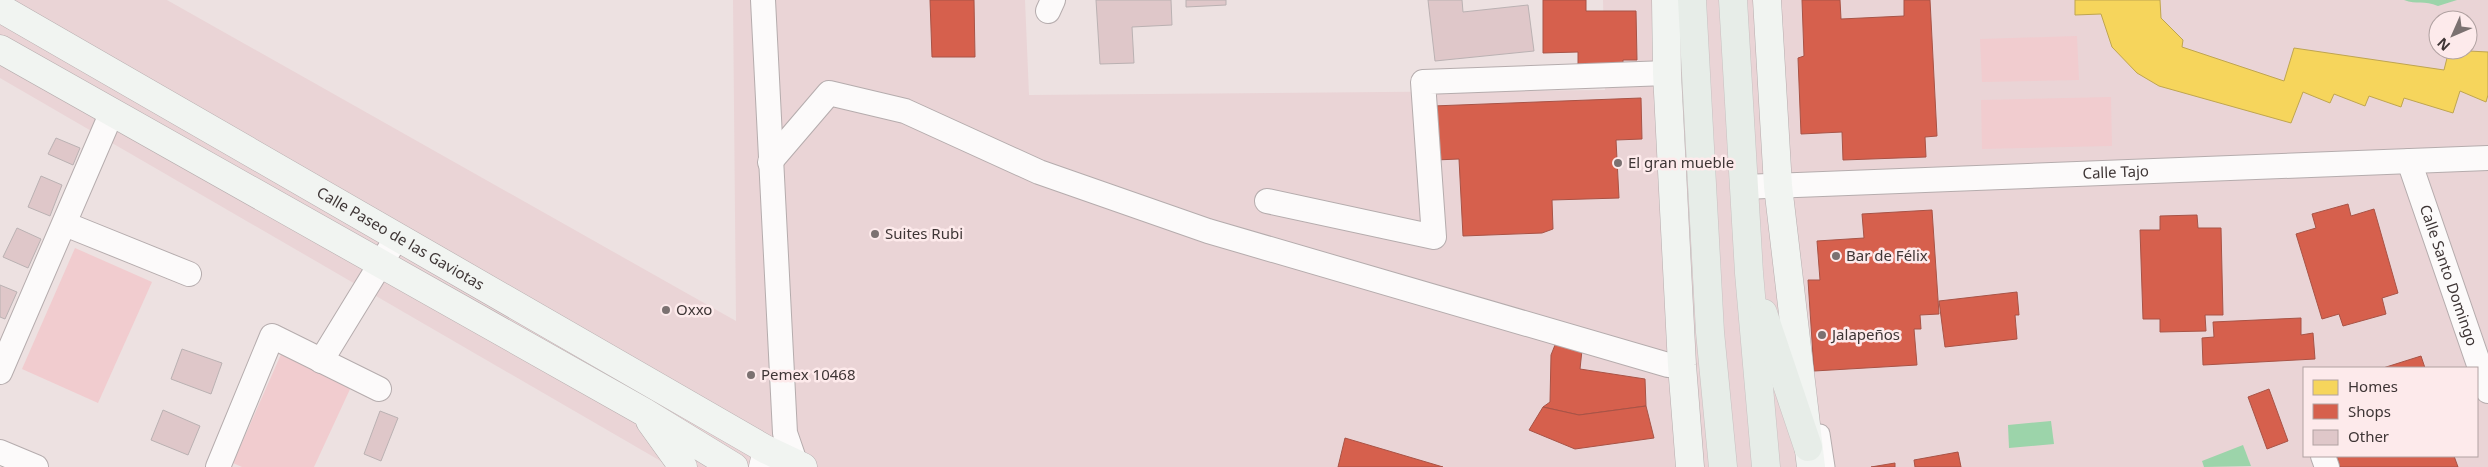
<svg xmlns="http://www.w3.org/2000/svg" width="2488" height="467" font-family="'Noto Sans',sans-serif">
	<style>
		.built { fill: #ead4d6; fill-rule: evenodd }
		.green { fill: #f1cccf }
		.water { fill: #9cd4aa }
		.homes { fill: #f6d55c; stroke: #bfa550 }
		.shops { fill: #d6604d; stroke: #a85346 }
		.building { fill: #dfc7c9; stroke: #bab1b2 }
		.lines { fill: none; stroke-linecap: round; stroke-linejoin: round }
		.pedestrian-casing { stroke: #b5acad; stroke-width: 21 }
		.minor-casing { stroke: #b5acad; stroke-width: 26 }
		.tertiary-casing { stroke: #b5acad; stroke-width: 29 }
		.secondary-casing { stroke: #b5acad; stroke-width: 29 }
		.primary-casing { stroke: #c7c1c1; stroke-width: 29 }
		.pedestrian { stroke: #fcfafa; stroke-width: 19 }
		.minor { stroke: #fcfafa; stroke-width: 24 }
		.tertiary { stroke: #fcfafa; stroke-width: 28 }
		.secondary { stroke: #f1f4f1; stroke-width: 28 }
		.primary { stroke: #e7ede8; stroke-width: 28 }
		.poi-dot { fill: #7b7171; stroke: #fdeaeb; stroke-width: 2 }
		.labels { text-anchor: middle; stroke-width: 5; stroke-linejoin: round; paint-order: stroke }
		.poi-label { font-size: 15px; fill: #3e3535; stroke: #fdeaeb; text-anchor: start }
		.street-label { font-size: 15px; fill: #3e3535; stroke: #fdeaeb }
	</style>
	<rect width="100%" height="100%" fill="#ede1e1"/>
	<!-- built -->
	<path class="built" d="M0,0H167L736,321L733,0H1025L1029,95L1605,90L1603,0H2488V467H671L0,78ZM2438,20H2468V50H2438ZM2304,368H2477V456H2304Z"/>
	<!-- green -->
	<g class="green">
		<polygon points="2077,36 2079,80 1982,82 1980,39"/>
		<polygon points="2111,97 2112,146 1982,149 1981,100"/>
		<polygon points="75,248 152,282 98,403 22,369"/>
		<polygon points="282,352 351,387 314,467 242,467 233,463"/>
	</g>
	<!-- water -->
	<g class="water">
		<path d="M2404,0H2457L2438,6C2424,0 2417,5 2404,0Z"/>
		<polygon points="2051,421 2054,444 2009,448 2008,425"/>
		<polygon points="2243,445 2251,466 2204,467 2202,461"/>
	</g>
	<!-- homes -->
	<polygon class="homes" points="2075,0 2160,0 2161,18 2183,40 2182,47 2284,81 2294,48 2444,70 2449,50 2488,52 2488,95 2486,102 2460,91 2453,113 2404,98 2401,107 2369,96 2365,106 2334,94 2330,103 2303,92 2291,123 2159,86 2137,73 2112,47 2101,14 2075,15"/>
	<!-- shops -->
	<g class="shops">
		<polygon points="930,0 974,0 975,57 932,57"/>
		<polygon points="1543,0 1586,0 1586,11 1636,11 1637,60 1623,60 1623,71 1578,72 1578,52 1543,53"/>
		<polygon points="1802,0 1840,0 1841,19 1904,16 1904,0 1930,0 1937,136 1925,137 1926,157 1843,160 1842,132 1801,134 1798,58 1804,56"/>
		<polygon points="1641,98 1642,139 1616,140 1619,198 1552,200 1553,229 1542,233 1463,236 1459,159 1435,160 1433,106"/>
		<polygon points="2348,204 2351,216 2374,209 2398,293 2382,298 2386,314 2343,326 2339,314 2322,319 2296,234 2316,228 2312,214"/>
		<polygon points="1932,210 1939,314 1920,315 1921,329 1914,329 1917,365 1814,371 1808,280 1820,280 1817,241 1864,238 1862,214"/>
		<polygon points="2197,215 2198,228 2221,228 2223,315 2205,315 2206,331 2160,332 2160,319 2143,319 2140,230 2160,230 2160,216"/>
		<polygon points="2017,292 2019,315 2015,315 2017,339 1945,347 1939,301"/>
		<polygon points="2301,318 2301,335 2313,333 2315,359 2203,365 2202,338 2214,337 2213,322"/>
		<polygon points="1557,340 1582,350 1580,369 1645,379 1646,406 1579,415 1543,407 1550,402 1551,355"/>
		<polygon points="2421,356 2425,368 2383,368"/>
		<polygon points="2269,389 2288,441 2267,449 2248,397"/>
		<polygon points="1646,406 1654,438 1575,449 1529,430 1543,407 1579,415"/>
		<polygon points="1345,438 1443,467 1338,467"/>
		<polygon points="1958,452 1961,467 1915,467 1914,460"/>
		<polygon points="2337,456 2454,456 2458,467 2340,467"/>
		<polygon points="1895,463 1895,467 1871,467"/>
	</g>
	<!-- building -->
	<g class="building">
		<polygon points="1096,0 1171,0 1172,25 1132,27 1134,63 1100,64"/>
		<polygon points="1186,0 1226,0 1226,5 1186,7"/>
		<polygon points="1428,0 1462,0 1463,12 1528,5 1534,51 1435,61"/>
		<polygon points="56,138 80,148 73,165 48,154"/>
		<polygon points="41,176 62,185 50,216 28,207"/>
		<polygon points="17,228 41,239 28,268 3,257"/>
		<polygon points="0,285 17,292 5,319 0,317"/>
		<polygon points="182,349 222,363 211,394 171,379"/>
		<polygon points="163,410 200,426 188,455 151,440"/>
		<polygon points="380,411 398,418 381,461 364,454"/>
	</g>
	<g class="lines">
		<defs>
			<polyline id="pedestrian" points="1820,434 1825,467"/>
			<g id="minor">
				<polyline points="763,0 785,433 795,462"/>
				<polyline points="1048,11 1053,0"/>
				<path id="s1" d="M2409,161L2488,391"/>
				<polyline points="770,162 829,93 905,111 1039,172 1208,231 1668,365 1682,365"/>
				<path id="s2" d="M1744,187L2488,158"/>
				<polyline points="1267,201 1434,237 1423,82 1667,73"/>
				<polyline points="65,224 189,274"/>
				<polyline points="321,361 397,237"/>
				<polyline points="0,372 112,112"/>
				<polyline points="0,452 36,467"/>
				<polyline points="2323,456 2327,467"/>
				<polyline points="218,467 272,336 379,389"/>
			</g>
			<polyline id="tertiary" points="763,467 767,450"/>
			<g id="secondary">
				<polyline points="1666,0 1667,73 1682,365 1690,467"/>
				<polyline points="1767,0 1778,186 1811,467"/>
				<path id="s3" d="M0,8L767,450L803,467"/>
				<polyline points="0,49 644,412 734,467"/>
				<polyline points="650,421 683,467"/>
			</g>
			<g id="primary">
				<polyline points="1692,0 1710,332 1723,467"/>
				<polyline points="1733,0 1749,273 1766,467"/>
				<polyline points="1763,313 1808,447"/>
			</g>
		</defs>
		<!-- pedestrian casing -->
		<use href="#pedestrian" class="pedestrian-casing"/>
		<!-- minor casing -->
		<use href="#minor" class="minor-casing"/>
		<!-- tertiary casing -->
		<use href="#tertiary" class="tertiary-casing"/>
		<!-- secondary casing -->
		<use href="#secondary" class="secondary-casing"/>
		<!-- primary casing -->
		<use href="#primary" class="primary-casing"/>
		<!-- pedestrian -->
		<use href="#pedestrian" class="pedestrian"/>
		<!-- minor -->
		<use href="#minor" class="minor"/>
		<!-- tertiary -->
		<use href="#tertiary" class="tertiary"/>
		<!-- secondary -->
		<use href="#secondary" class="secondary"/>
		<!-- primary -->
		<use href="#primary" class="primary"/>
	</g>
	<!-- markers -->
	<g class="poi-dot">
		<circle cx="1618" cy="163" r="5"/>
		<circle cx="875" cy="234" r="5"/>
		<circle cx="1836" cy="256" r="5"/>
		<circle cx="666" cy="310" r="5"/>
		<circle cx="1822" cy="335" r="5"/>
		<circle cx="751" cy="375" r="5"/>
	</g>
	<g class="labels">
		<!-- poi labels -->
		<g class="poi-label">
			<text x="1628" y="168">El gran mueble</text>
			<text x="885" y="239">Suites Rubi</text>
			<text x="1846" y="261">Bar de Félix</text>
			<text x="676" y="315">Oxxo</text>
			<text x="1832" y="340">Jalapeños</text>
			<text x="761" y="380">Pemex 10468</text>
		</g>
		<!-- street labels -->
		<g class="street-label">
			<text dy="5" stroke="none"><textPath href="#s2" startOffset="372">Calle Tajo</textPath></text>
			<text dy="5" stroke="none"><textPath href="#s3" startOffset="462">Calle Paseo de las Gaviotas</textPath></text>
			<text dy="5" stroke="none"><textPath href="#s1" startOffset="121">Calle Santo Domingo</textPath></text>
		</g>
	</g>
	<!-- legend -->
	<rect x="2303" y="367" width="175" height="90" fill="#fdeaeb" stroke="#b1a2a2"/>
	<rect x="2313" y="380" width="25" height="15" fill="#f6d55c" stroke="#b1a2a2"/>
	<text x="2348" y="392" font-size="15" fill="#3e3535">Homes</text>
	<rect x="2313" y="404" width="25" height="15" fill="#d6604d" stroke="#b1a2a2"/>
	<text x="2348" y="417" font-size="15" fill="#3e3535">Shops</text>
	<rect x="2313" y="430" width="25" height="15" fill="#dfc7c9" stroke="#b1a2a2"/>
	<text x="2348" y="442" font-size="15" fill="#3e3535">Other</text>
	<!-- north arrow -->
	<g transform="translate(2453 35) rotate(225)"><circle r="24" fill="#fdeaeb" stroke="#b1a2a2"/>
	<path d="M0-4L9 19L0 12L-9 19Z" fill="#7b7171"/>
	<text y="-8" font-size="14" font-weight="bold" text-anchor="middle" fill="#3e3535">N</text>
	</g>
</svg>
